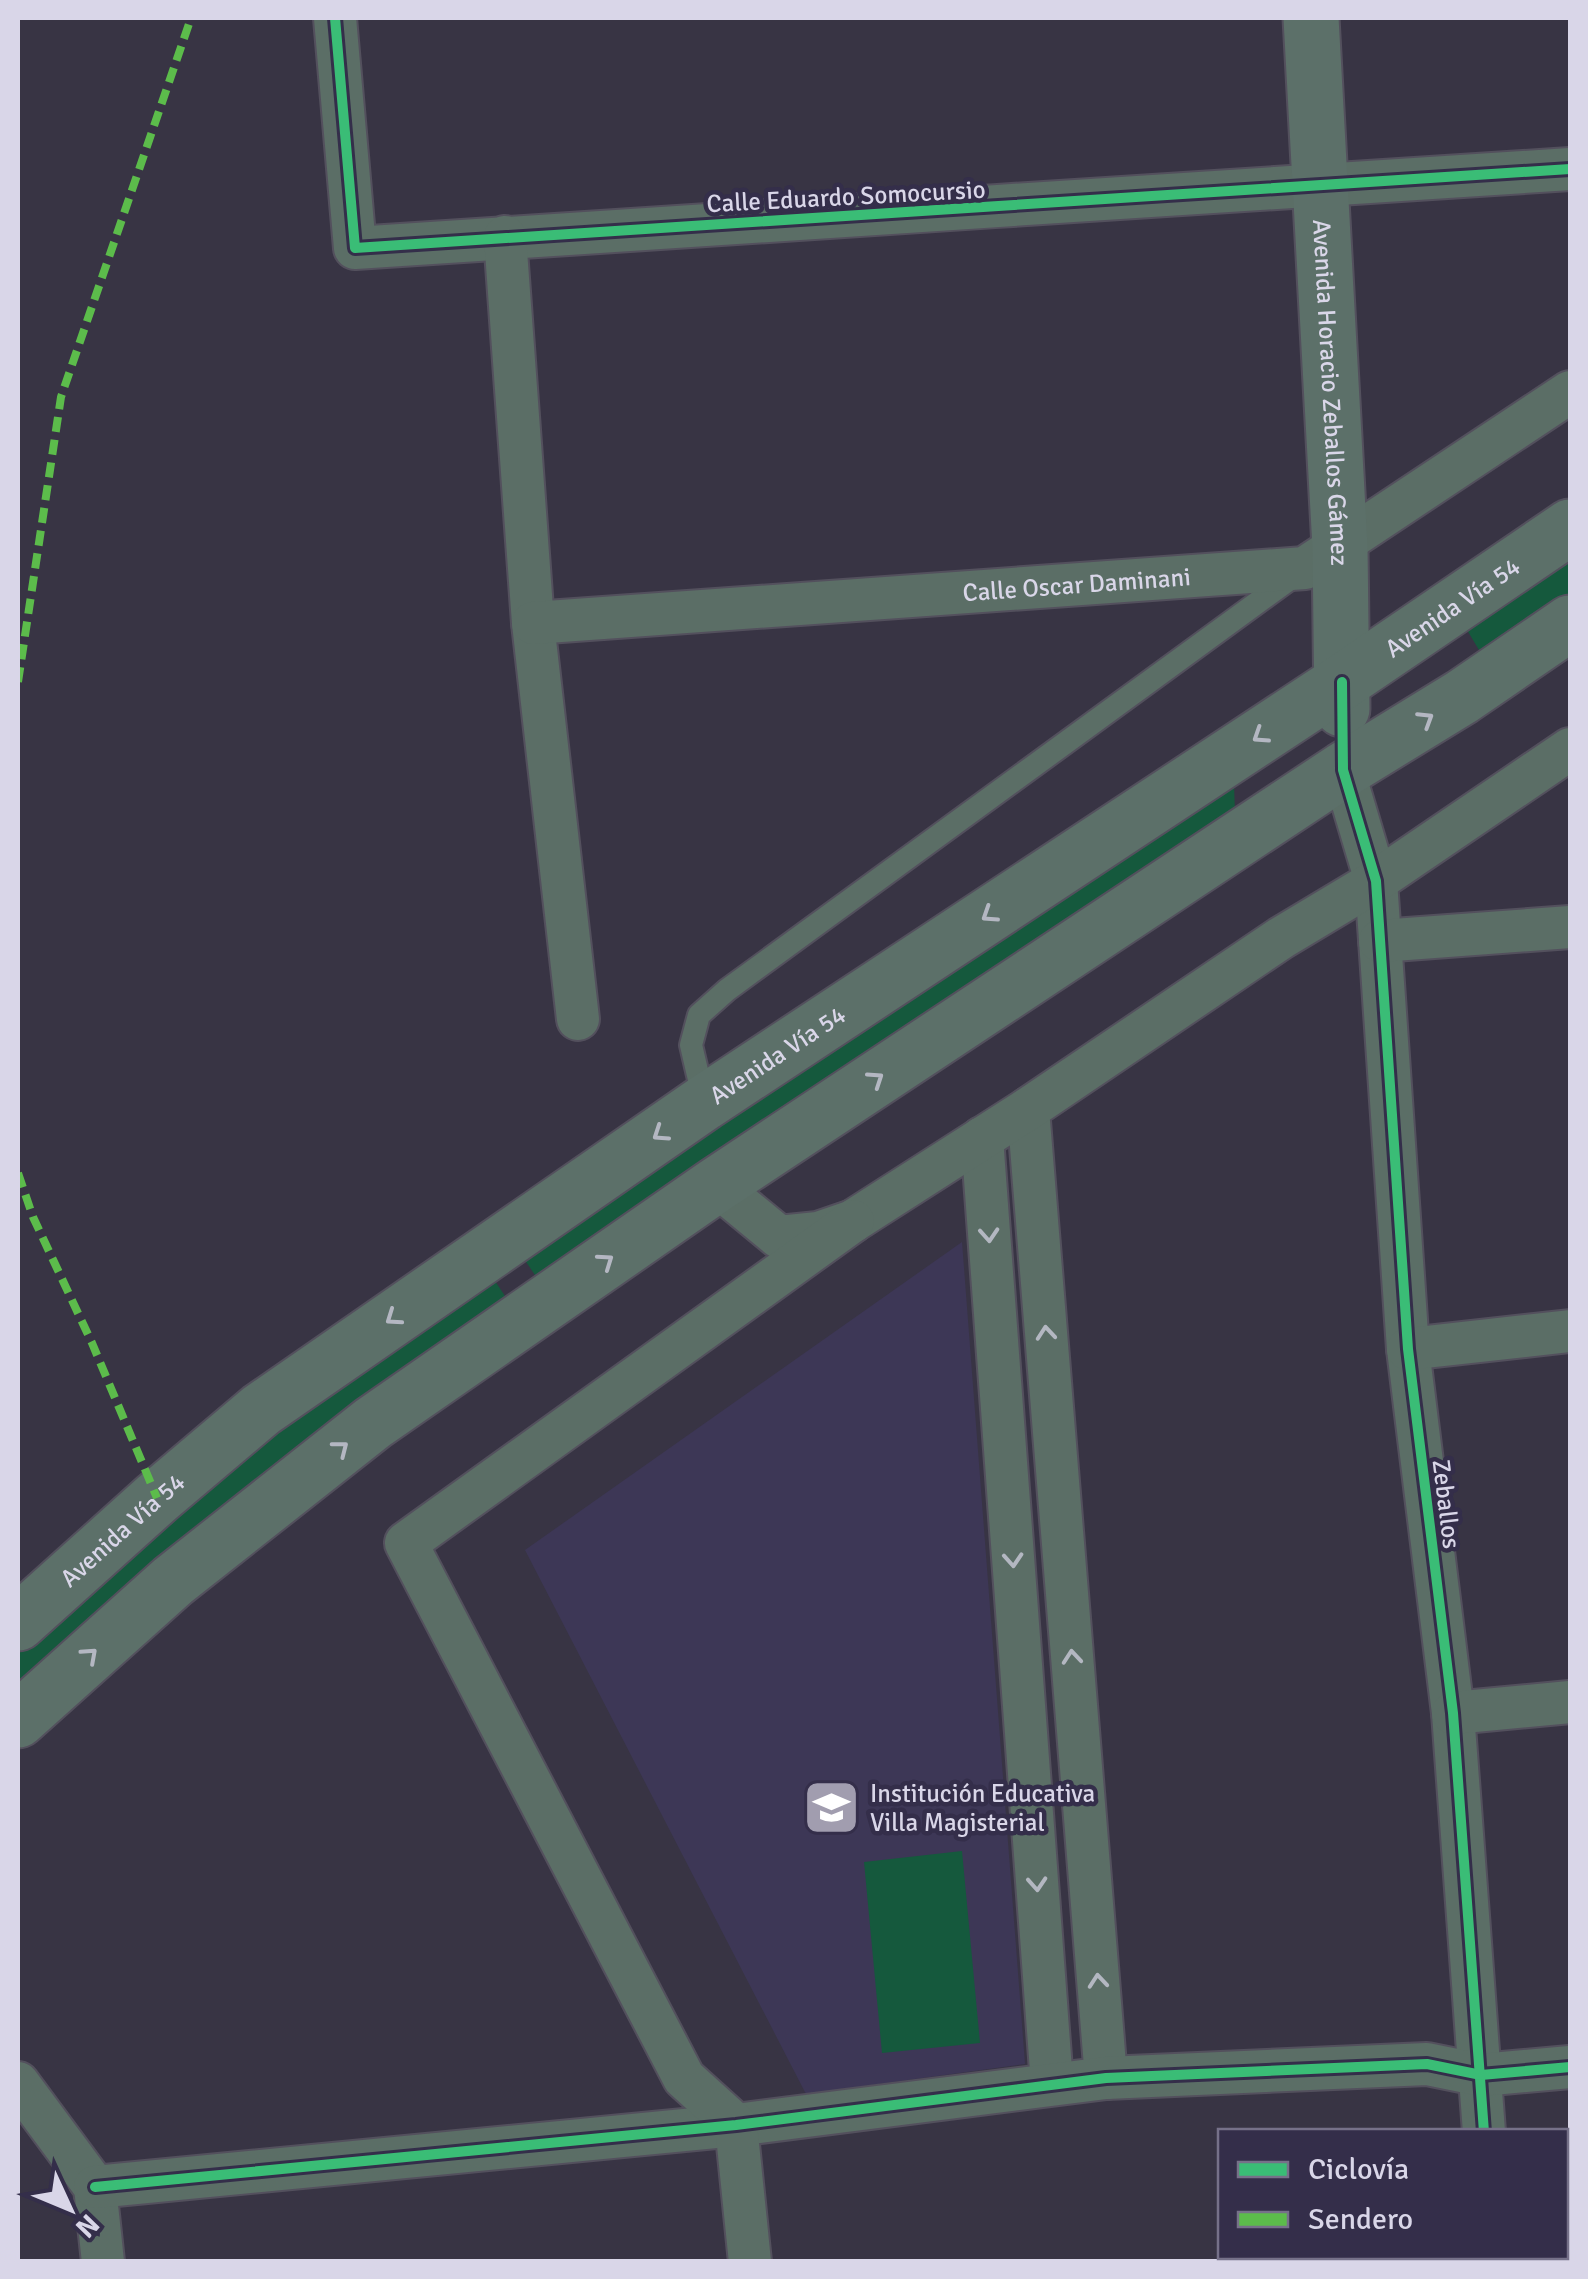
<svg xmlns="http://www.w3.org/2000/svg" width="1588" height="2279" font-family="Signika,sans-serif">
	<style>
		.built { fill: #3d3756 }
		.green { fill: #15593d }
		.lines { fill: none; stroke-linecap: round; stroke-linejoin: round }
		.lane-casing { stroke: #53505d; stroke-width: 26 }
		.street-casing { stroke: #53505d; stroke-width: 46 }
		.secondary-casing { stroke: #53505d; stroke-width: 59 }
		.lane { stroke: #5b6e66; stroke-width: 22 }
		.street { stroke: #5b6e66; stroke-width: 42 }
		.secondary { stroke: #5c7069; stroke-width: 55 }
		.quiet { stroke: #5cbc4b; stroke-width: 8; stroke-dasharray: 15 8; stroke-linecap: butt }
		.cycleway-casing { stroke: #342e4a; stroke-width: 16 }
		.cycleway { stroke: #3abd76; stroke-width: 10 }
		.oneway { stroke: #b4b7c2 }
		.oneway2 { stroke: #b3b7c1 }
		.labels { text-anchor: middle; stroke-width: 9; stroke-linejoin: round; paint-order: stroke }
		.street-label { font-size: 25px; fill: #d9d6e8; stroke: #342e4a }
		.poi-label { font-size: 25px; fill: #d9d6e8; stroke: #342e4a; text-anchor: start }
	</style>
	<rect width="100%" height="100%" fill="#383444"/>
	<!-- built -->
	<polygon class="built" points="962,1242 1025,2064 806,2094 525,1550"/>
	<!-- green -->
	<g class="green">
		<polygon points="1570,558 1570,594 1482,655 1467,630"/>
		<polygon points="1234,784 1235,813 539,1281 522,1256"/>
		<polygon points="493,1278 509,1302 18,1695 18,1654 146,1537 289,1418"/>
		<polygon points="962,1851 980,2043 882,2053 864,1862"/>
	</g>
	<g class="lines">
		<defs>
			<polyline id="lane" points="704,1101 691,1045 699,1015 727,990 1298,573"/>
			<g id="street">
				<path d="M335,18L355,248C760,218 1165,198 1570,169"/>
				<polyline points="505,237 533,623 578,1019"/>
				<path id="s1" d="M533,623L1305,568L1570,392"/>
				<polyline points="1343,770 1376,881 1408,1349 1453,1713 1484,2132"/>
				<polyline points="1380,941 1570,927"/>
				<polyline points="1028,1109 1106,2078"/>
				<polyline points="982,1138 1052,2084"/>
				<polyline points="716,1185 779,1237 818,1233 853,1221 1028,1109 1281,938 1376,881 1570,749"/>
				<polyline points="1408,1349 1570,1331"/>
				<polyline points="1453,1713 1570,1702"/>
				<polyline points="18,2083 95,2187 103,2262"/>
				<polyline points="95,2187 736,2125 1106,2078 1427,2064 1481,2075 1570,2067"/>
				<polyline points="1491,2256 1491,2262"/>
				<polyline points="750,2262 736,2125 684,2078 406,1543 853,1221"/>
			</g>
			<g id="secondary">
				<path id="s2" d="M1311,18L1340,547L1342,709"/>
				<path id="s3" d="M18,1623L157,1498L261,1410L704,1103L1342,682L1570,527"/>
				<polyline points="18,1720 173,1581 373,1423 716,1185 1343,770 1462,697 1570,623"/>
			</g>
		</defs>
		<!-- lane casing -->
		<use href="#lane" class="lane-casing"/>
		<!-- street casing -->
		<use href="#street" class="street-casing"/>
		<!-- secondary casing -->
		<use href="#secondary" class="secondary-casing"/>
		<!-- lane -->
		<use href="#lane" class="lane"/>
		<!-- street -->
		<use href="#street" class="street"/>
		<!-- secondary -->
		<use href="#secondary" class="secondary"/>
		<!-- quiet -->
		<g class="quiet">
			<polyline points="18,682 61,397 191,18"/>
			<polyline points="18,1173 33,1217 92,1343 157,1498"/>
		</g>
		<defs>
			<g id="cycleway">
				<path d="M335,18L355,248C760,218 1165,198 1570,169"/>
				<polyline points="1342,682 1343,770 1376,881 1408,1349 1453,1713 1484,2132"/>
				<polyline points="95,2187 736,2125 1106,2078 1427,2064 1481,2075 1570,2067"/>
			</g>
		</defs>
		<!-- cycleway casing -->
		<use href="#cycleway" class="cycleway-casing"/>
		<!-- cycleway -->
		<use href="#cycleway" class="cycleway"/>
	</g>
	<!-- one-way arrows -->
	<defs><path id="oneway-chevron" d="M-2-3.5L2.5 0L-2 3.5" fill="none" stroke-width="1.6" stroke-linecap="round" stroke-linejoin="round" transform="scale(2.5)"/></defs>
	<g class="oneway">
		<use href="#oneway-chevron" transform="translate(1426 719) rotate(-32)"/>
		<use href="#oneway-chevron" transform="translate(1260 736) rotate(147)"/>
		<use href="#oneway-chevron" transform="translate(989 915) rotate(147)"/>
		<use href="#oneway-chevron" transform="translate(876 1079) rotate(-34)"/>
		<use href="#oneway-chevron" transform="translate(660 1134) rotate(146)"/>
		<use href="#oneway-chevron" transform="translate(606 1261) rotate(-35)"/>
		<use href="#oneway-chevron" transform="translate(393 1318) rotate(145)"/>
		<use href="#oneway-chevron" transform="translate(341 1448) rotate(-38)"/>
		<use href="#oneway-chevron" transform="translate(90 1655) rotate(-42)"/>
	</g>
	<g class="oneway2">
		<use href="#oneway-chevron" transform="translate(989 1235) rotate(86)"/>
		<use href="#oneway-chevron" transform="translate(1046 1333) rotate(-95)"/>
		<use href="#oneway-chevron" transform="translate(1013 1560) rotate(86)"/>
		<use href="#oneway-chevron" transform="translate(1072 1657) rotate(-95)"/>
		<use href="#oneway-chevron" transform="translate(1037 1884) rotate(86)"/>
		<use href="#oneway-chevron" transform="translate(1098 1981) rotate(-95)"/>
	</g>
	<!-- icons -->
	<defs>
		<symbol id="school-square" viewBox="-11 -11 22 22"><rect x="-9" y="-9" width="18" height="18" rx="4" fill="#a19daf" stroke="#342e4a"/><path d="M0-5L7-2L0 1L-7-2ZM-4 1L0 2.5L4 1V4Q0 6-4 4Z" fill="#fff"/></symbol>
	</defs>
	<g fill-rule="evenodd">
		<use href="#school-square" x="800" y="1776" width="63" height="63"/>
	</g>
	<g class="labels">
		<!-- street labels -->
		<g class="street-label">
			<text transform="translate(846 196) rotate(-3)" y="9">Calle Eduardo Somocursio</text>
			<text dy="9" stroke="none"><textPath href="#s2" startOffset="375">Avenida Horacio Zeballos Gámez</textPath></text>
			<text dy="9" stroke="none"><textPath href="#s1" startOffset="545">Calle Oscar Daminani</textPath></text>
			<text dy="9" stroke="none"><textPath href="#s3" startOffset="1760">Avenida Vía 54</textPath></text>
			<text dy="9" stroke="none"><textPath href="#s3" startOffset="950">Avenida Vía 54</textPath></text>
			<text transform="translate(1447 1504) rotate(83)" y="9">Zeballos</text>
			<text dy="9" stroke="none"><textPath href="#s3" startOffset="140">Avenida Vía 54</textPath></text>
		</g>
		<!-- poi labels -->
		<g class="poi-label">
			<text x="870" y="1802">Institución Educativa<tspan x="870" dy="29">Villa Magisterial</tspan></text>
		</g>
	</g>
	<!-- border -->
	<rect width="1588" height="2279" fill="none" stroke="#d9d6e8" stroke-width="40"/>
	<!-- legend -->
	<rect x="1218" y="2129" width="350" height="130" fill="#342e4a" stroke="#767189" stroke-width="2.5"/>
	<rect x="1238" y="2162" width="50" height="15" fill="#3abd76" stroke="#767189" stroke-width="2.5"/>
	<text x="1308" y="2179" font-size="30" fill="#d9d6e8">Ciclovía</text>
	<rect x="1238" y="2212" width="50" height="15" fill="#5cbc4b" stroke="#767189" stroke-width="2.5"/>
	<text x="1308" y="2229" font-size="30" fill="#d9d6e8">Sendero</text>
	<!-- north arrow -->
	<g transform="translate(70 2209) rotate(134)" stroke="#342e4a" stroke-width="8" paint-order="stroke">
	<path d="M0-8L18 38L0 25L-18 38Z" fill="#d9d6e8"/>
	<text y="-15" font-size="28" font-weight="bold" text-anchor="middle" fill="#d9d6e8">N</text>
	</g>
</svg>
